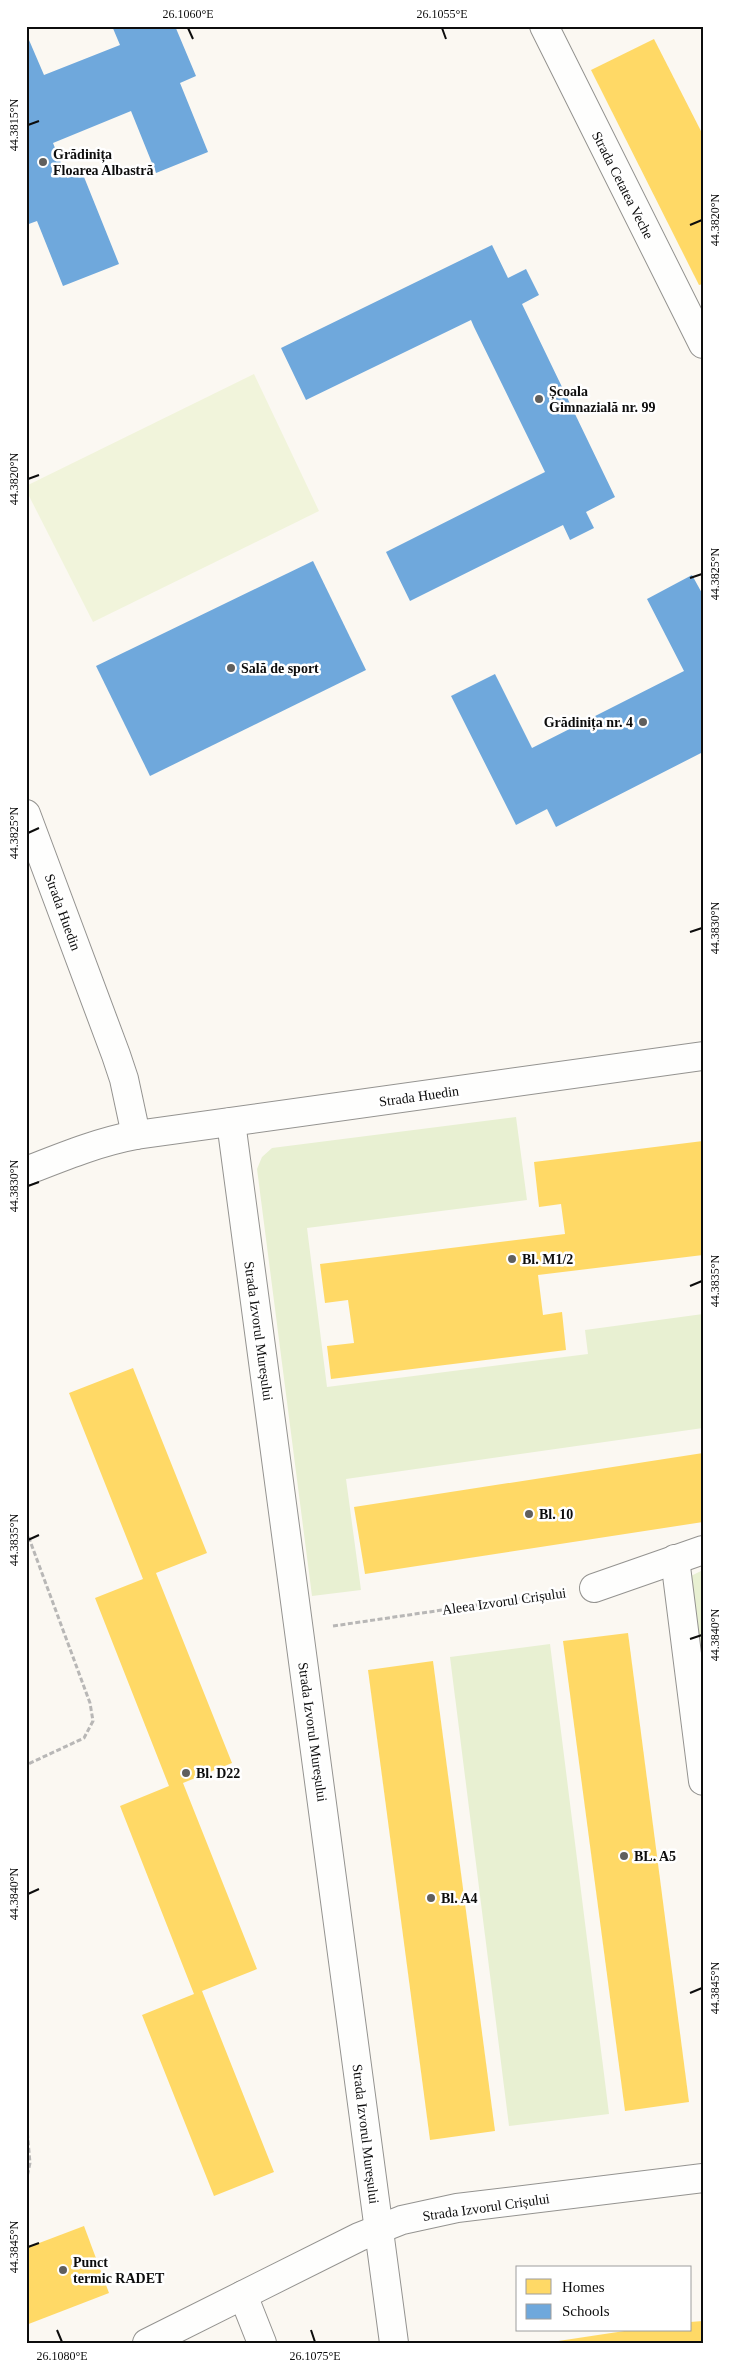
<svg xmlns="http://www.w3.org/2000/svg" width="729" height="2369" font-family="Georgia,serif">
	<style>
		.green { fill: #e8f0d2 }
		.pitch { fill: #f1f4db }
		.homes { fill: #ffd966 }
		.schools { fill: #6fa8dc }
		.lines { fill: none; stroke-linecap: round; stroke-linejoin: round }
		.minor-casing { stroke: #949390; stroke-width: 30 }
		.path { stroke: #b8b7b6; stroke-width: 3; stroke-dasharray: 5 2.5; stroke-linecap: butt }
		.minor { stroke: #fefefd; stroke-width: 28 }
		.ticks { fill: none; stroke: #0d0d0d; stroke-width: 2 }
		.poi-dot { fill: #605f5d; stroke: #fff; stroke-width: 2 }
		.labels { text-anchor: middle; stroke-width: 5; stroke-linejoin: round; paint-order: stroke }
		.poi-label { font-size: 14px; font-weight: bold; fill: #0d0d0d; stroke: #fff; text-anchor: start }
		.street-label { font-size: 14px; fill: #0d0d0d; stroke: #fff }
		.neatline { fill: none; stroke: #0d0d0d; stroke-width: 2 }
		.ticks-label { font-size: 12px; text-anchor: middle; fill: #0d0d0d }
	</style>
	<rect width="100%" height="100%" fill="#fbf8f2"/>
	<!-- green -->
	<g class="green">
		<polygon points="516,1117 527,1200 307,1228 327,1387 588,1354 585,1330 703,1314 703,1428 346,1479 361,1590 312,1596 257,1169 262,1157 272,1148"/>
		<polygon points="703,1570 703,1665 697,1666 688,1584 691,1576"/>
		<polygon points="550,1644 609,2114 509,2126 450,1657"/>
	</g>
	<!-- pitch -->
	<polygon class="pitch" points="254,374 319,511 93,622 26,490 26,486"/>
	<!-- homes -->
	<g class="homes">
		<polygon points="654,39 703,135 703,284 699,285 591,70"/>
		<polygon points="642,709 661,747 644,755 626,717"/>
		<polygon points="615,748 626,770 602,782 591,760"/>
		<polygon points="703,1141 703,1255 538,1275 543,1315 562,1312 566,1350 331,1379 327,1346 354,1343 348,1300 325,1303 320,1264 565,1234 561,1204 539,1207 534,1162"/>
		<polygon points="133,1368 207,1553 156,1573 232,1763 183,1783 257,1969 202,1991 274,2172 214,2196 142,2015 194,1994 120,1806 169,1786 95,1598 143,1579 69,1393"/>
		<polygon points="703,1453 703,1522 365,1574 354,1507"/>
		<polygon points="628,1633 689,2102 625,2111 563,1641"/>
		<polygon points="433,1661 495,2131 430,2140 368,1670"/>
		<polygon points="84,2226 109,2293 26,2325 26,2248"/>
		<polygon points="703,2321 703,2343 545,2343 631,2330 690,2330 690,2322"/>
	</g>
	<!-- schools -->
	<g class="schools">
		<polygon points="112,26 175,26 196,76 180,83 208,152 156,173 131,111 53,143 67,178 82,172 119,264 63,286 37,221 26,225 26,33 44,75 120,45"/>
		<polygon points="492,245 508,278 526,269 539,295 522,304 615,497 586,512 594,528 570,540 563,525 410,601 386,552 545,472 474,327 471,320 306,400 281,348"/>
		<polygon points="313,561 366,670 150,776 96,666"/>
		<polygon points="692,575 703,595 703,752 556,827 547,809 516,825 451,696 495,674 532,748 684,671 647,599"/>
	</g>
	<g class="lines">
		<defs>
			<g id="minor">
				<polyline points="544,26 703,344"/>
				<polyline points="26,814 116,1055 124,1079 136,1135"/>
				<polyline points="231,1122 394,2343"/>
				<path d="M26,1171C62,1157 98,1142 136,1135L703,1056"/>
				<polyline points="675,1559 703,1781"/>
				<polyline points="594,1588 703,1550"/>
				<polyline points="243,2295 262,2343"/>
				<polyline points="147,2343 359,2237 402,2220 457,2208 703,2178"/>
			</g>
		</defs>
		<!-- minor casing -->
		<use href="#minor" class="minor-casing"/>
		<!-- path -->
		<g class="path">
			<polyline points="26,1530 90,1703 93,1721 84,1738 26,1765"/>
			<polyline points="333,1626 559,1593"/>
			<polyline points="26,2118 30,2163 26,2182"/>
		</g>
		<!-- minor -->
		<use href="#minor" class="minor"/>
	</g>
	<!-- ticks -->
	<path class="ticks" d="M188,28L193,39M442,28L446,39M28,125L39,121M690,225L702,220M28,479L39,475M690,578L702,574M28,833L39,828M690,932L702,928M28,1186L39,1182M690,1286L702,1281M28,1540L39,1535M690,1639L702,1635M28,1894L39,1889M690,1993L702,1988M28,2247L39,2243M57,2330L62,2342M311,2330L315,2342"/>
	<!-- markers -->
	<g class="poi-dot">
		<circle cx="43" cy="162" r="5"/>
		<circle cx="539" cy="399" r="5"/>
		<circle cx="231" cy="668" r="5"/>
		<circle cx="643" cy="722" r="5"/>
		<circle cx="512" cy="1259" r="5"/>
		<circle cx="529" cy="1514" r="5"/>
		<circle cx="186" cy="1773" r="5"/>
		<circle cx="624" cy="1856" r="5"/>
		<circle cx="431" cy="1898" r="5"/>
		<circle cx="63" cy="2270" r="5"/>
	</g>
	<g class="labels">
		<!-- poi labels -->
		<g class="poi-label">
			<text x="53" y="159">Grădinița<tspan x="53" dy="16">Floarea Albastră</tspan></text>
			<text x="549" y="396">Școala<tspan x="549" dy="16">Gimnazială nr. 99</tspan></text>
			<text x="241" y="673">Sală de sport</text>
			<text x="633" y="727" text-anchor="end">Grădinița nr. 4</text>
			<text x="522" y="1264">Bl. M1/2</text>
			<text x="539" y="1519">Bl. 10</text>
			<text x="196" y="1778">Bl. D22</text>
			<text x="634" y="1861">BL. A5</text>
			<text x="441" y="1903">Bl. A4</text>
			<text x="73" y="2267">Punct<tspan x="73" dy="16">termic RADET</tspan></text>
		</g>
		<!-- street labels -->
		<g class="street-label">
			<text transform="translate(623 185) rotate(63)" y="5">Strada Cetatea Veche</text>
			<text transform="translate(63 912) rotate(70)" y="5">Strada Huedin</text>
			<text transform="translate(419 1096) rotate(-8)" y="5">Strada Huedin</text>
			<text transform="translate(259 1331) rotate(82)" y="5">Strada Izvorul Mureșului</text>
			<text transform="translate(504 1601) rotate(-8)" y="5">Aleea Izvorul Crișului</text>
			<text transform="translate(313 1732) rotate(82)" y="5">Strada Izvorul Mureșului</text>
			<text transform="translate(366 2134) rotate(83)" y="5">Strada Izvorul Mureșului</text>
			<text transform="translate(486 2207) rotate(-8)" y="5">Strada Izvorul Crișului</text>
		</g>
	</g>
	<!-- border -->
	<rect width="729" height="2369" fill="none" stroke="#ffffff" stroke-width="55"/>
	<!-- legend -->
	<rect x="516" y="2266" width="175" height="65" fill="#ffffff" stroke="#9e9e9e"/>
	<rect x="526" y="2279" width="25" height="15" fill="#ffd966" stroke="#9e9e9e"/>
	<text x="562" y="2292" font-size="15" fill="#0d0d0d">Homes</text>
	<rect x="526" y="2304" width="25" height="15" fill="#6fa8dc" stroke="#9e9e9e"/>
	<text x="562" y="2316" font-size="15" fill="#0d0d0d">Schools</text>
	<rect x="28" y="28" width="674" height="2314" class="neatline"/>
	<g class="ticks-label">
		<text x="188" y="18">26.1060°E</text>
		<text x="442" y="18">26.1055°E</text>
		<text transform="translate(14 125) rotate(-90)" y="4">44.3815°N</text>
		<text transform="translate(715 220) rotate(-90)" y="4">44.3820°N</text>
		<text transform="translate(14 479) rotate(-90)" y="4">44.3820°N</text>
		<text transform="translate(715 574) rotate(-90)" y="4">44.3825°N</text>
		<text transform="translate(14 833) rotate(-90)" y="4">44.3825°N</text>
		<text transform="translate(715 928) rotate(-90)" y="4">44.3830°N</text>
		<text transform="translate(14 1186) rotate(-90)" y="4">44.3830°N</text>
		<text transform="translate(715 1281) rotate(-90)" y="4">44.3835°N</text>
		<text transform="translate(14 1540) rotate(-90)" y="4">44.3835°N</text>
		<text transform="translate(715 1635) rotate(-90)" y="4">44.3840°N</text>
		<text transform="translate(14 1894) rotate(-90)" y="4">44.3840°N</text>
		<text transform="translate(715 1988) rotate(-90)" y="4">44.3845°N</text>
		<text transform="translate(14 2247) rotate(-90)" y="4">44.3845°N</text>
		<text x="62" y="2360">26.1080°E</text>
		<text x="315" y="2360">26.1075°E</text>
	</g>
</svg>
